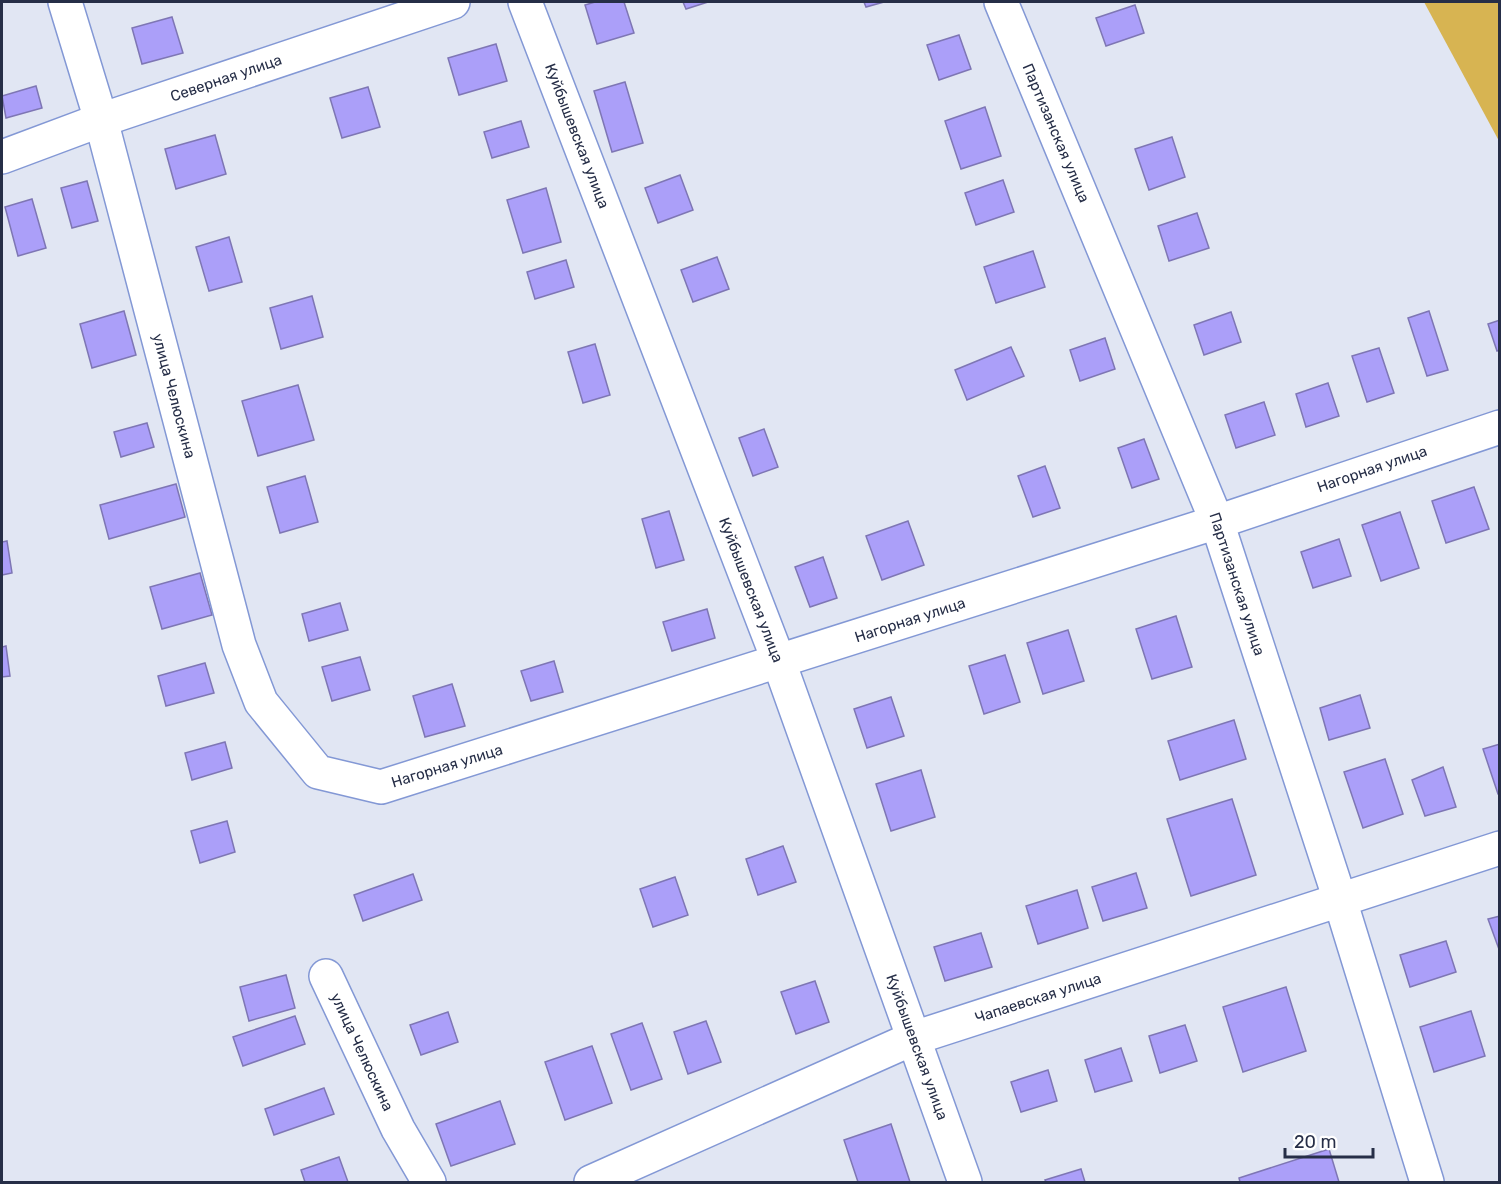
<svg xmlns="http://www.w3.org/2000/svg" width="1501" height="1184" font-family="Rubik,sans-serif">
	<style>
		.green { fill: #d7b452 }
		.building { fill: #ab9ff9; stroke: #7e76b4; stroke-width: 1.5 }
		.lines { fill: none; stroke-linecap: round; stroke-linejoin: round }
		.minor-casing { stroke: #8398d5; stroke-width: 36 }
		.minor { stroke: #fff; stroke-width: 33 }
		.labels { text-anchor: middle; stroke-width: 4.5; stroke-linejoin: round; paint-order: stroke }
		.street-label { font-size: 15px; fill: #262e47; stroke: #fff }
	</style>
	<rect width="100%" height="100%" fill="#e1e6f3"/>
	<!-- green -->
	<polygon class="green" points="1424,2 1499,2 1499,141"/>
	<!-- building -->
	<g class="building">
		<polygon points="595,2 624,2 634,33 597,44 585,5"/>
		<polygon points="683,2 708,2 686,9"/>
		<polygon points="864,2 884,2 866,7"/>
		<polygon points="1135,5 1144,33 1106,46 1096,18"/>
		<polygon points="172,17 183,53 142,64 132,28"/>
		<polygon points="959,35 971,69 939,80 927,45"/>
		<polygon points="496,44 507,81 459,95 448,58"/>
		<polygon points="625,82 643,143 612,152 594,91"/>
		<polygon points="36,86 42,108 6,118 2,96"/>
		<polygon points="368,87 380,127 342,138 330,98"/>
		<polygon points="985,107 1001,156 961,169 945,121"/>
		<polygon points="521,121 529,147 492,158 484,132"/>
		<polygon points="215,135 226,174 176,189 165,149"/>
		<polygon points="1172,137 1185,177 1149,190 1135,149"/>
		<polygon points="680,175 693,210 658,223 645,188"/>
		<polygon points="1003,180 1014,212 976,225 965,193"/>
		<polygon points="87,181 98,221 72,228 61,188"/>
		<polygon points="546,188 561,242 523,253 507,200"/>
		<polygon points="32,199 46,248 18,256 5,207"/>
		<polygon points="1197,213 1209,248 1169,261 1158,226"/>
		<polygon points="229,237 242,282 209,291 196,247"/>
		<polygon points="1033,251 1045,287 996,303 984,267"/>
		<polygon points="717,257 729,289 693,302 681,270"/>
		<polygon points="566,260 574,287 535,299 527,272"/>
		<polygon points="312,296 323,337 281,349 270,308"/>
		<polygon points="124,311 136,355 92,368 80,324"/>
		<polygon points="1429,311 1448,370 1427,376 1408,318"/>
		<polygon points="1231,312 1241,342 1204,355 1194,325"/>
		<polygon points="1500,320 1500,350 1497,351 1488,324"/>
		<polygon points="1105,338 1115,369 1080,381 1070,350"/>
		<polygon points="595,344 610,395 583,403 568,352"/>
		<polygon points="1011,347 1024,376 967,400 955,370"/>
		<polygon points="1379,348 1394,393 1367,402 1352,356"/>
		<polygon points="1328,383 1339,416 1306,427 1296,394"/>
		<polygon points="298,385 314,440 258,456 242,401"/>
		<polygon points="1264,402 1275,435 1236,448 1225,415"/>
		<polygon points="147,423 154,447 121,457 114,432"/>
		<polygon points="764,429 778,467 753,476 739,438"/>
		<polygon points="1144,439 1159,479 1132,488 1118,448"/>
		<polygon points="1045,466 1060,508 1033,517 1018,476"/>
		<polygon points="305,476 318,522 280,533 267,487"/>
		<polygon points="176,484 185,517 109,539 100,505"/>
		<polygon points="1474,487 1489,529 1446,543 1432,501"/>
		<polygon points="669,511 684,560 656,568 642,519"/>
		<polygon points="1400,512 1419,568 1381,581 1362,525"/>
		<polygon points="908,521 924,565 882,580 866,536"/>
		<polygon points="1339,539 1351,576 1313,588 1301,552"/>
		<polygon points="7,541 12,573 2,575 2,542"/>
		<polygon points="823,557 837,598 810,607 795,567"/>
		<polygon points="200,573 212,615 162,629 150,587"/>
		<polygon points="340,603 348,630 309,641 302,614"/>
		<polygon points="707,609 715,638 672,651 663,622"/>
		<polygon points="1176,616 1192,667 1152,679 1136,629"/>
		<polygon points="1068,630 1084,681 1043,694 1027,643"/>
		<polygon points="6,646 10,676 2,677 2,647"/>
		<polygon points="1005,655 1020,702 984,714 969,666"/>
		<polygon points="360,657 370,690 332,701 322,667"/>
		<polygon points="554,661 563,692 531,701 521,671"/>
		<polygon points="205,663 214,693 166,706 158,676"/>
		<polygon points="452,684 465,726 425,737 413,696"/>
		<polygon points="1360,695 1370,728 1329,740 1320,708"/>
		<polygon points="891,697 904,736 867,748 854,709"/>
		<polygon points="1234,720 1246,759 1180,780 1168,741"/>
		<polygon points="225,742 232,768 192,780 185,753"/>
		<polygon points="1500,744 1500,794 1498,794 1483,749"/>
		<polygon points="1385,759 1403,814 1363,828 1344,772"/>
		<polygon points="1443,767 1456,807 1425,816 1412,780"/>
		<polygon points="921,770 935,817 891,831 876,784"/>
		<polygon points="1232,799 1256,875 1191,896 1167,819"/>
		<polygon points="227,821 235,852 200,863 191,831"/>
		<polygon points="783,846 796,882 758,895 746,859"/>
		<polygon points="1136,873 1147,908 1103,921 1092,887"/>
		<polygon points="413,874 422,900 363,921 354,895"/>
		<polygon points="675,877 688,915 653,927 640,889"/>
		<polygon points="1077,890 1088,928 1038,944 1026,906"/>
		<polygon points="1500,916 1500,952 1488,919"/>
		<polygon points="981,933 992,967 945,981 934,947"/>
		<polygon points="1446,941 1456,972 1410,987 1400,955"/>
		<polygon points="286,975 295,1008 249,1021 240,987"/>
		<polygon points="815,981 829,1022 796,1034 781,992"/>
		<polygon points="1286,987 1306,1051 1243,1072 1223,1007"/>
		<polygon points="1471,1011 1485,1056 1434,1072 1420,1027"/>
		<polygon points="448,1012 458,1042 421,1055 410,1025"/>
		<polygon points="295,1016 305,1044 243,1066 233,1037"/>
		<polygon points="706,1021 721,1062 688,1074 674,1032"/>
		<polygon points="642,1023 662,1079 631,1090 611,1034"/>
		<polygon points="1185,1025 1197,1061 1160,1073 1149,1036"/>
		<polygon points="592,1046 612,1103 565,1120 545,1062"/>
		<polygon points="1121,1048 1132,1081 1095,1092 1085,1060"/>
		<polygon points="1048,1070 1057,1101 1021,1112 1011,1082"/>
		<polygon points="324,1088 334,1114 274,1135 265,1109"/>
		<polygon points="500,1101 515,1144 451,1166 436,1124"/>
		<polygon points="891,1124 910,1182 858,1182 844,1140"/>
		<polygon points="1329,1149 1339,1182 1240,1182 1239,1178"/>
		<polygon points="339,1157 348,1182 305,1182 301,1170"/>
		<polygon points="1081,1169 1085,1182 1046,1182 1045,1180"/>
	</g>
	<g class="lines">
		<defs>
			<g id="minor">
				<polyline points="65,2 101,120 239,645 261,702 318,772 381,787 1217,522 1500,427"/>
				<polyline points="525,2 779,662 965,1182"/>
				<polyline points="1001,2 1217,522 1340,900 1427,1182"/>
				<polyline points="2,157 101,120 453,2"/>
				<polyline points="326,976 398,1129 429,1182"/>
				<polyline points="591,1182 914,1038 1500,848"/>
			</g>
		</defs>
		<!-- minor casing -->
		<use href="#minor" class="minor-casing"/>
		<!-- minor -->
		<use href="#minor" class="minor"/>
	</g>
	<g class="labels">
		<!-- street labels -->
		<g class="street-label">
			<text transform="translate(226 78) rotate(-19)" y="5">Северная улица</text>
			<text transform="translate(1056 133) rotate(67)" y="5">Партизанская улица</text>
			<text transform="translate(577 136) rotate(69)" y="5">Куйбышевская улица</text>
			<text transform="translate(174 396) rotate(75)" y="5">улица Челюскина</text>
			<text transform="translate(1372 469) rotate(-19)" y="5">Нагорная улица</text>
			<text transform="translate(1237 584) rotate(72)" y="5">Партизанская улица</text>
			<text transform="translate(751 590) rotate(69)" y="5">Куйбышевская улица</text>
			<text transform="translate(910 620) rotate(-18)" y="5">Нагорная улица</text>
			<text transform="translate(447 766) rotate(-17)" y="5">Нагорная улица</text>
			<text transform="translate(1038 998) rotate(-18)" y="5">Чапаевская улица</text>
			<text transform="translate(917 1047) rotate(70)" y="5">Куйбышевская улица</text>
			<text transform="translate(362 1052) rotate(65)" y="5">улица Челюскина</text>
		</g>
	</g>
	<!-- border -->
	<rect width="1501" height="1184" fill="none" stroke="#262e47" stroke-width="6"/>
	<!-- scale -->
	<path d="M1285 1148v9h88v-9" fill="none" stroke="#262e47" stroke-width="3"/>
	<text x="1294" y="1148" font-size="18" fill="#262e47" stroke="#ffffff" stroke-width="4.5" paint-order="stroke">20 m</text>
</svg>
